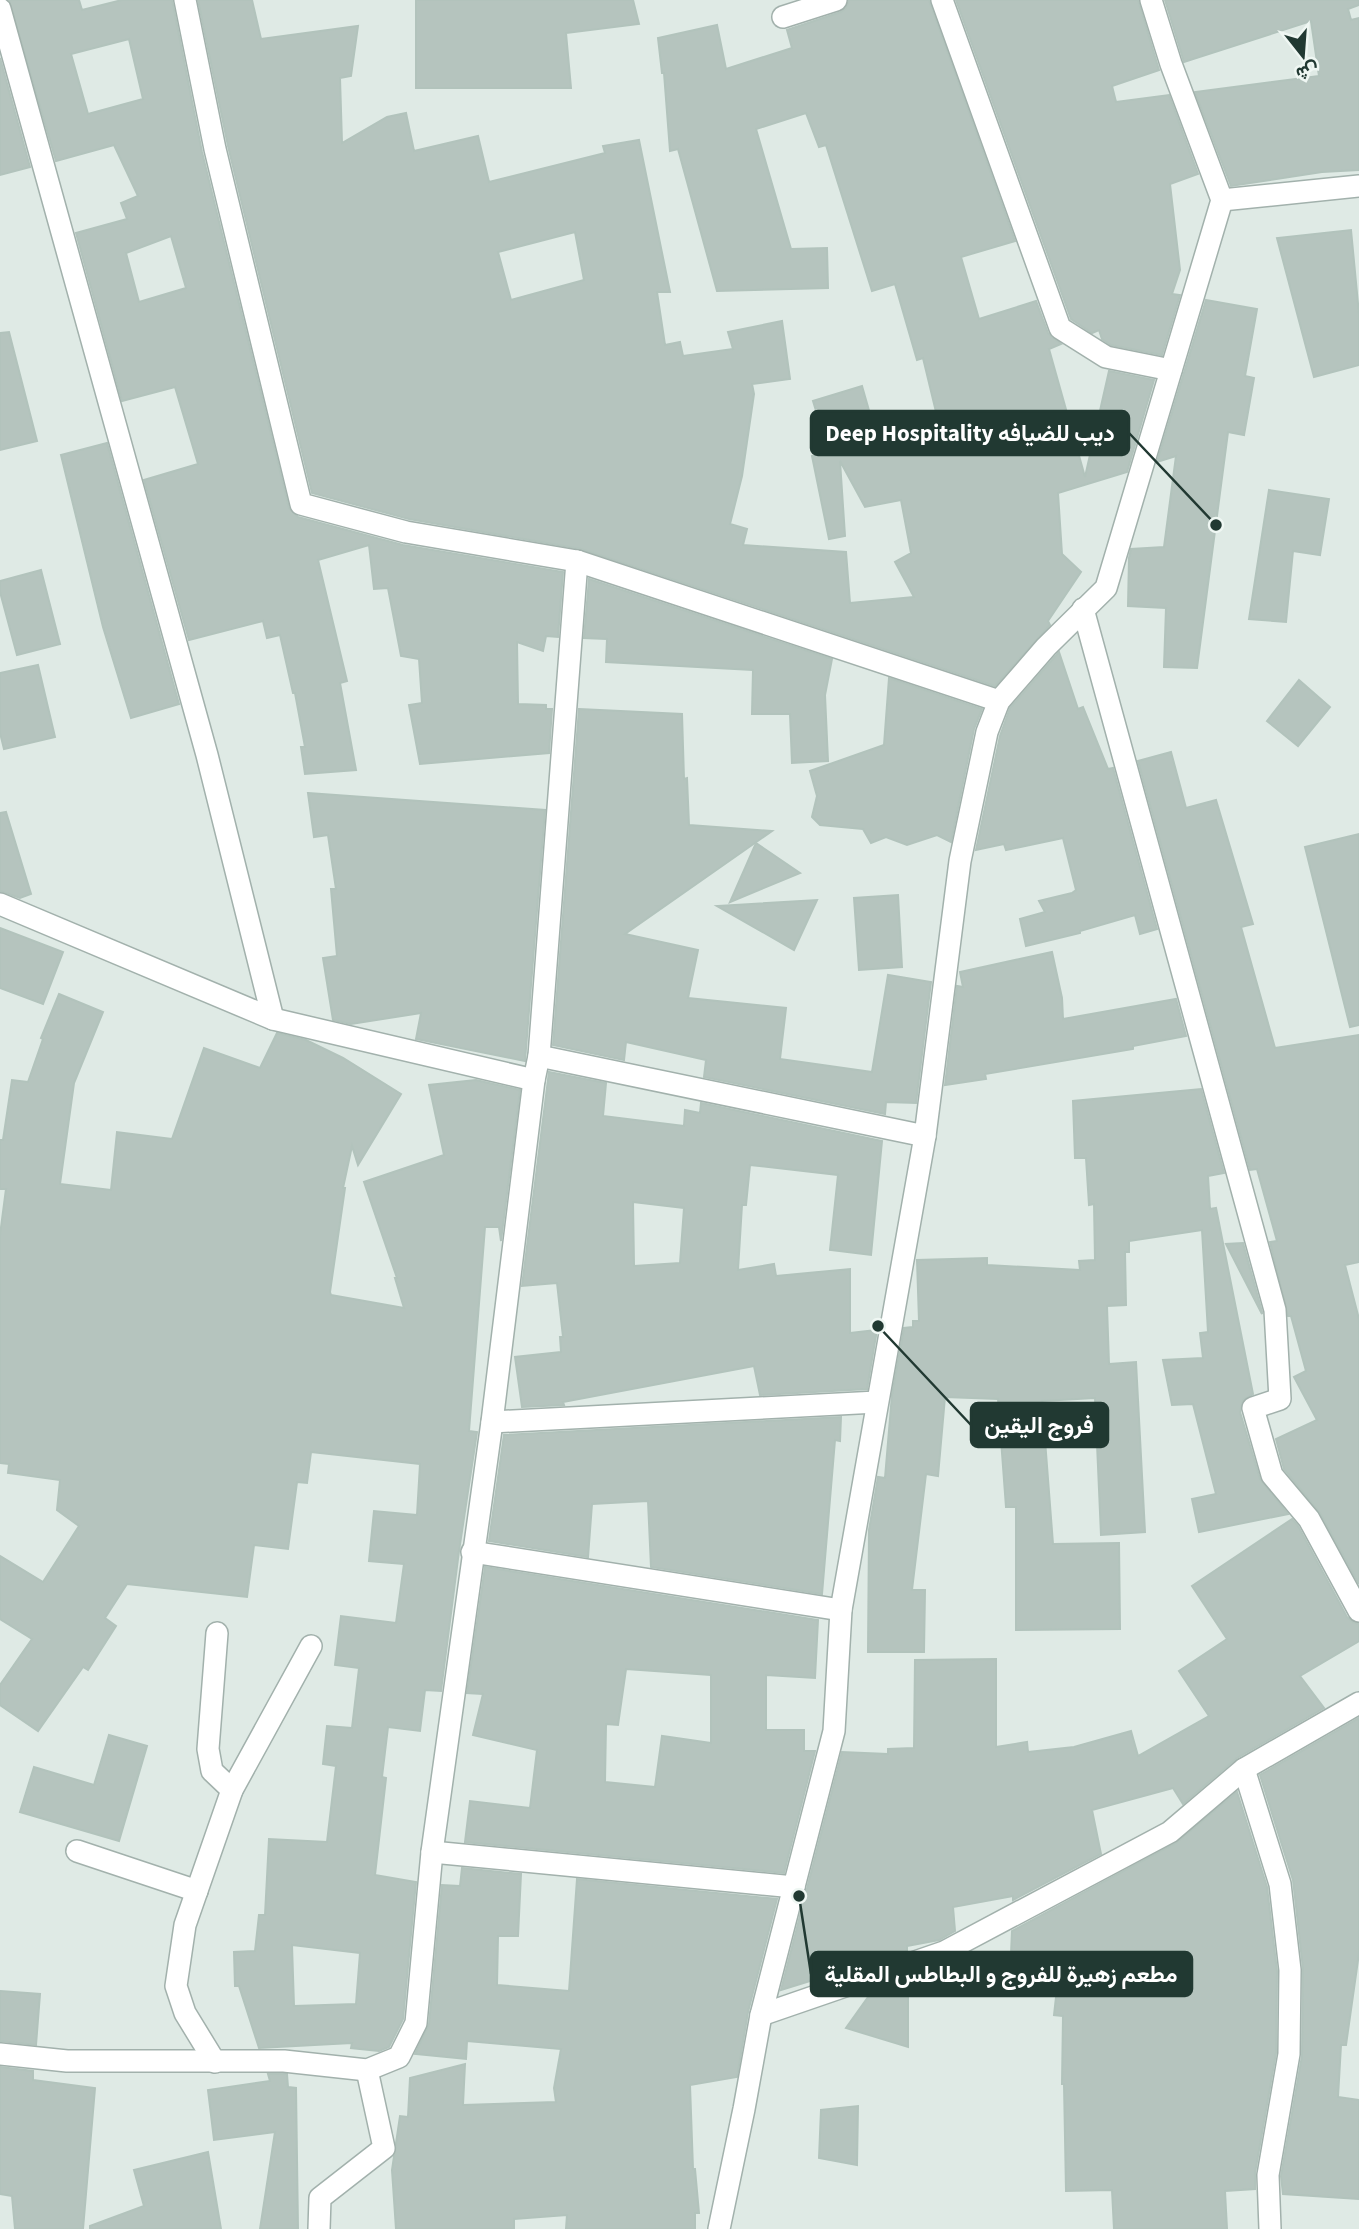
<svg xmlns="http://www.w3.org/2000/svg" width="1359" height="2229" font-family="'Source Sans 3',Vazirmatn,sans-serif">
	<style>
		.building { fill: #b5c4be; stroke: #b2c3bc; stroke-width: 2; fill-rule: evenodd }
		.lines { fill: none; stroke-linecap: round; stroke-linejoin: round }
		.street-casing { stroke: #a2b1ac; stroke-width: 24 }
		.street { stroke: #fff; stroke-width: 21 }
		.leader { fill: none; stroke: #213932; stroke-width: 2.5 }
		.callout-dot { fill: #213932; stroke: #eff7f3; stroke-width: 2.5 }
		.callout { fill: #213932; stroke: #213932; stroke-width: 2.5 }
		.callout-label { font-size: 23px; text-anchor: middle; font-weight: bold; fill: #fff }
	</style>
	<rect width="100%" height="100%" fill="#dfeae5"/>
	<!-- building -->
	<g class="building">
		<path d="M9,0H79L82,10L122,0H172L202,152L289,508L298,517L403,545L563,572L558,637L546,636L543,651L517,642L518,704L546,705V709H552L549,753L420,764L409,705L422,703L419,659L401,656L388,588L374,589L369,545L318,560L347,681L340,683L356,770L305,774L301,747H305L295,693H293L280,635L267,638L263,621L189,640L144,480L198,464L175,387L122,401L76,233L127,219L121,203L138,196L114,145L56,161ZM129,39L143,99L88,114L71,54ZM171,236L186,288L139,302L126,253Z"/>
		<path d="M198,0H252L261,39L358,26L351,76L340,78L342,143L387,117L406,113L414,151L478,136L489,182L605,153L603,146L639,140L670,292H657L665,345L680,342L683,356L733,349L728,332L782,321L790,379L752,384L754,394L742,476L730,524L747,529L743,545L846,552L850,603L914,597L895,562L911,553L901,500L865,507L840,461L845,536L829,539L812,456L835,451L821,427L813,401L862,386L874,428L937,416L923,358L917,360L895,284L872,291L826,145L819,147L806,113L756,129L791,249L827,248L828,288L717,291L678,149L670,151L664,73H662L658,38L717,25L726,69L792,48L787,30L841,12L846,8L849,0H929L1015,241L961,257L979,319L1036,301L1048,333L1061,344L1049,349L1085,477L1109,371L1154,380L1127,472L1058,493L1062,554L1081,572L1048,621L1050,625L995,686L581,549L409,519L312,493L228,146ZM575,232L584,280L511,300L498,252Z"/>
		<polygon points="416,0 633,0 639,24 566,33 571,88 416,88"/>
		<polygon points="956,0 1138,0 1159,70 1112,86 1116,102 1169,95 1198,174 1170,184 1180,270 1172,294 1180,295 1162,355 1111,345 1102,339 1099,330 1092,333 1071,319"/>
		<polygon points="1165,0 1359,0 1359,5 1348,9 1351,20 1359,18 1359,170 1322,172 1231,186 1195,92 1319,76 1311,21 1184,62"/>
		<polygon points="0,58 30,167 0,175"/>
		<polygon points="1351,230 1359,314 1359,365 1314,377 1277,238"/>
		<polygon points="1206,300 1257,309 1245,376 1254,378 1244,435 1228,432 1197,668 1164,667 1166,608 1128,606 1129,558 1131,549 1164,547 1176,456 1157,462"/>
		<polygon points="9,332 37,441 0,450 0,333"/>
		<polygon points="107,443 179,704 131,718 103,627 61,455"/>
		<polygon points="1269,490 1329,499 1320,555 1293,551 1286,622 1249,619"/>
		<polygon points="41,570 60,644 17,655 0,592 0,581"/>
		<polygon points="589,579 832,659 825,695 828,761 792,763 790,714 752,714 753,670 606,662 607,639 584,638"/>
		<polygon points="1059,652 1078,709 1083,707 1108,769 1113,768 1157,929 1140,934 1135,915 1080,931 1080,933 1026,946 1020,919 1045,912 1039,901 1072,893 1076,890 1063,838 1006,850 1004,844 976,850 1000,736 1010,708"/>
		<polygon points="38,665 55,737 4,749 0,733 0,673"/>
		<polygon points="889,678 982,709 974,729 951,842 937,835 907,845 886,837 871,843 863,829 820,825 812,817 817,796 810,771 884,745"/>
		<polygon points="1299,680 1330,707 1298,746 1267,721"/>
		<polygon points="579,709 682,714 684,779 687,778 689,825 772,831 625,934 698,950 688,998 786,1008 780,1059 872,1072 888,975 931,982 916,1103 886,1102 885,1114 704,1077 706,1060 626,1042 624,1060 553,1045"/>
		<polygon points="1171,752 1186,808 1216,800 1253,924 1241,927 1275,1048 1359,1035 1359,1262 1345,1265 1359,1319 1359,1584 1320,1513 1284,1469 1276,1439 1317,1420 1294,1377 1306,1371 1291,1316 1288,1316 1270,1242 1277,1241 1257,1169 1250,1170 1138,761"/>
		<polygon points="308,793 545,810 525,1061 416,1039 421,1013 351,1024 333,1020 323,958 337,956 331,889 336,889 328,835 314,837"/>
		<polygon points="6,812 31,894 20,898 0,891 0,813"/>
		<polygon points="1359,834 1359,1025 1350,1027 1305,847"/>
		<polygon points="756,843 800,873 730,902"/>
		<polygon points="898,895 902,967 859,970 854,898"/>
		<polygon points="817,900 794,950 717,906"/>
		<polygon points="0,928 63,952 43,1004 0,988"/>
		<polygon points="1052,952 1062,998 1063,1019 1176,999 1186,1036 1133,1046 1133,1049 985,1074 986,1079 945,1085 957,986 963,987 960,972"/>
		<path d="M59,994L103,1012L74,1083L60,1184L111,1190L117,1132L172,1139L204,1048L260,1068L277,1033L306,1040L343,1058L401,1094L358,1165L352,1146L343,1188H345L330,1292L331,1295L404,1308L395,1278H397L364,1182L444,1155L429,1085L476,1080L520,1090L501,1241L499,1227H485L469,1431L477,1432L459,1551L441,1691L425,1690L420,1731L388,1727L382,1777L386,1778L375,1875L416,1882L403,2019L389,2047L379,2051L351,2048L352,2043L259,2048L239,1986H235L234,1952L255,1951L259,1915H265L269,1839L327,1842L336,1766L323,1764L327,1726L352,1728L359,1668L335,1665L341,1616L396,1623L404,1564L369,1561L374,1511L417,1515L420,1464L311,1452L307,1483L297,1482L288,1549L254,1545L247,1597L127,1584L105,1618L116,1626L88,1670L83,1667L38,1731L0,1705V1685L32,1639L0,1619V1556L43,1582L79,1526L57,1510L60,1480L8,1473L9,1464L0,1463V1235L6,1189H0V1140H3L12,1080L28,1082L43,1039L41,1038ZM292,1945L360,1953L356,2004L294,2006Z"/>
		<path d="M549,1072L606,1083L603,1116L684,1126L685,1110L700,1113L701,1103L882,1141L871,1255L830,1250L838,1175L750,1165L746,1205H742L738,1270L774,1264L776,1276L850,1269V1333L877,1330L867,1389L760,1395L754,1366L563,1402L564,1405L522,1407L515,1357L561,1352L560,1337H563L557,1283L522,1286ZM633,1202L684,1208L680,1263L634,1266Z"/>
		<polygon points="1201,1089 1224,1173 1208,1176 1210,1209 1216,1208 1253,1394 1243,1400 1240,1412 1260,1479 1288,1514 1199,1532 1192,1499 1216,1494 1193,1404 1172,1405 1163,1360 1203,1358 1200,1333 1208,1332 1202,1230 1129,1241 1129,1252 1125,1252 1126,1305 1107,1306 1109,1364 1136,1362 1145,1532 1101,1535 1095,1398 1042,1401 1053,1544 1119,1543 1120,1629 1016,1630 1016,1507 1006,1507 998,1399 945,1397 938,1476 926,1474 912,1590 925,1590 924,1652 868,1652 869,1530 878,1477 885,1478 892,1395 904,1328 913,1327 913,1321 919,1321 917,1260 987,1258 987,1265 1080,1270 1079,1261 1095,1260 1094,1204 1089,1205 1086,1158 1075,1158 1073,1101"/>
		<polygon points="1243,1243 1262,1312 1262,1314 1226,1244"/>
		<polygon points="841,1417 840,1441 835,1440 822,1594 651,1567 648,1501 592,1504 588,1557 489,1541 504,1435"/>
		<polygon points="1292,1519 1298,1526 1347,1617 1353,1622 1359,1624 1359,1641 1300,1676 1324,1708 1237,1758 1183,1804 1173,1788 1092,1810 1101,1854 1013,1900 1013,1896 953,1907 955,1931 939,1940 907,1946 907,1951 781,1990 842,1752 888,1754 888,1749 914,1748 915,1660 996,1659 996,1747 1027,1742 1028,1752 1074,1747 1131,1731 1138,1756 1209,1716 1179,1671 1227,1639 1192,1586"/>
		<path d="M485,1567L818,1620L815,1678L766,1675V1730H804V1751H815L784,1873L465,1842L470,1801L530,1808L537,1750L473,1735L483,1694L467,1693ZM626,1669L711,1675V1743L662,1736L655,1787L605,1782L606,1724L618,1725Z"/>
		<polygon points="1359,1718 1359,1953 1346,2045 1341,2045 1338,2097 1359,2100 1359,2199 1283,2194 1281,2176 1302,2056 1303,1969 1293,1880 1260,1775"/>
		<polygon points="109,1735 147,1746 119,1841 20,1812 34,1767 94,1785"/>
		<polygon points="1237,1792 1267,1887 1277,1971 1276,2053 1255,2173 1255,2189 1225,2191 1227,2229 1114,2229 1112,2190 1066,2191 1064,2084 1062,2084 1063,2016 1054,2015 1058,1979 1010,1977 1012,1931 1176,1843"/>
		<polygon points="462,1868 521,1874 518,1936 498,1936 497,1985 569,1991 577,1879 777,1899 748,2012 737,2077 690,2085 693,2169 695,2169 699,2213 695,2213 695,2229 566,2229 567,2215 514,2219 514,2229 396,2229 392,2170 400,2116 408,2117 410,2078 465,2064 463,2105 556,2102 554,2088 561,2049 467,2041 466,2059 415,2054 429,2024 442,1885 460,1886"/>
		<polygon points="908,1978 908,2047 846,2028 873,1990"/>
		<polygon points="0,1991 40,1994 36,2045 0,2041"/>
		<polygon points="0,2067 33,2071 33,2080 95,2088 83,2229 15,2229 12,2196 0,2194"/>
		<polygon points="268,2074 287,2074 288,2087 296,2088 298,2229 260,2229 275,2132 214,2140 208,2090 270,2081"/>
		<polygon points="858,2106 857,2165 819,2158 821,2110"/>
		<polygon points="208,2152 221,2229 90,2229 90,2226 144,2206 134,2170"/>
	</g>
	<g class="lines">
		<defs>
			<g id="street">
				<polyline points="185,0 215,149 301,504 406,532 577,561 999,701"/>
				<polyline points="942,0 1060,328 1106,357 1171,370"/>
				<polyline points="0,9 207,755 273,1019"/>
				<polyline points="783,17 836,0"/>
				<polyline points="1222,200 1359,186"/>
				<polyline points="1083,609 1275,1310 1280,1399 1253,1408 1272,1475 1309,1519 1359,1611"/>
				<polyline points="0,904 273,1019 534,1080"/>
				<polyline points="539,1056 925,1136"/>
				<polyline points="492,1422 877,1402"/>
				<polyline points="472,1552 841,1610"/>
				<polyline points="217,1633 208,1749 212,1771 232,1790"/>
				<polyline points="1244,1769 1280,1884 1290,1970 1289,2054 1268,2175 1270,2229"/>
				<polyline points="77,1851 197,1891"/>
				<polyline points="432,1852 794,1887"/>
				<polyline points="761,2015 944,1952 1170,1832 1244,1769 1359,1703"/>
				<polyline points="0,2054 67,2061 284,2061 367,2070 399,2057 416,2023 432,1852 492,1422 534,1080 539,1056 577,561"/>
				<polyline points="215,2062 185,2013 176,1986 185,1925 232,1790 311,1646"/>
				<polyline points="319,2229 320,2198 384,2148 367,2070"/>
				<polyline points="719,2229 744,2109 761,2015 834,1731 841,1610 925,1136 960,861 987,732 999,701 1046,647 1106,588 1222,200 1171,64 1151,0"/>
			</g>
		</defs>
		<!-- street casing -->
		<use href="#street" class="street-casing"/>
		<!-- street -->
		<use href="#street" class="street"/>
	</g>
	<!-- callouts -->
	<path class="leader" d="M1216 525L1129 433M878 1326L971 1425M799 1896L811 1974"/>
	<g class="callout-dot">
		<circle cx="1216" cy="525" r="7"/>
		<circle cx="878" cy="1326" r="7"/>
		<circle cx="799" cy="1896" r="7"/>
	</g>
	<g class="callout">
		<rect x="811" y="411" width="318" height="44" rx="7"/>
		<rect x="971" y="1403" width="137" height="44" rx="7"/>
		<rect x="811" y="1952" width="381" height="44" rx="7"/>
	</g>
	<g class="callout-label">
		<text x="970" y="441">Deep Hospitality ديب للضيافه</text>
		<text x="1039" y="1433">فروج اليقين</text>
		<text x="1001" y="1982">مطعم زهيرة للفروج و البطاطس المقلية</text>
	</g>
	<!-- north arrow -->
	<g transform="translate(1303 56) rotate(163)" stroke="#eff7f3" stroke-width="5" paint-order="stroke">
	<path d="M0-5L12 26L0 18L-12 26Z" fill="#213932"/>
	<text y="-10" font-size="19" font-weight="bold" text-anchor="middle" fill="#213932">ش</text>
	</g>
</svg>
